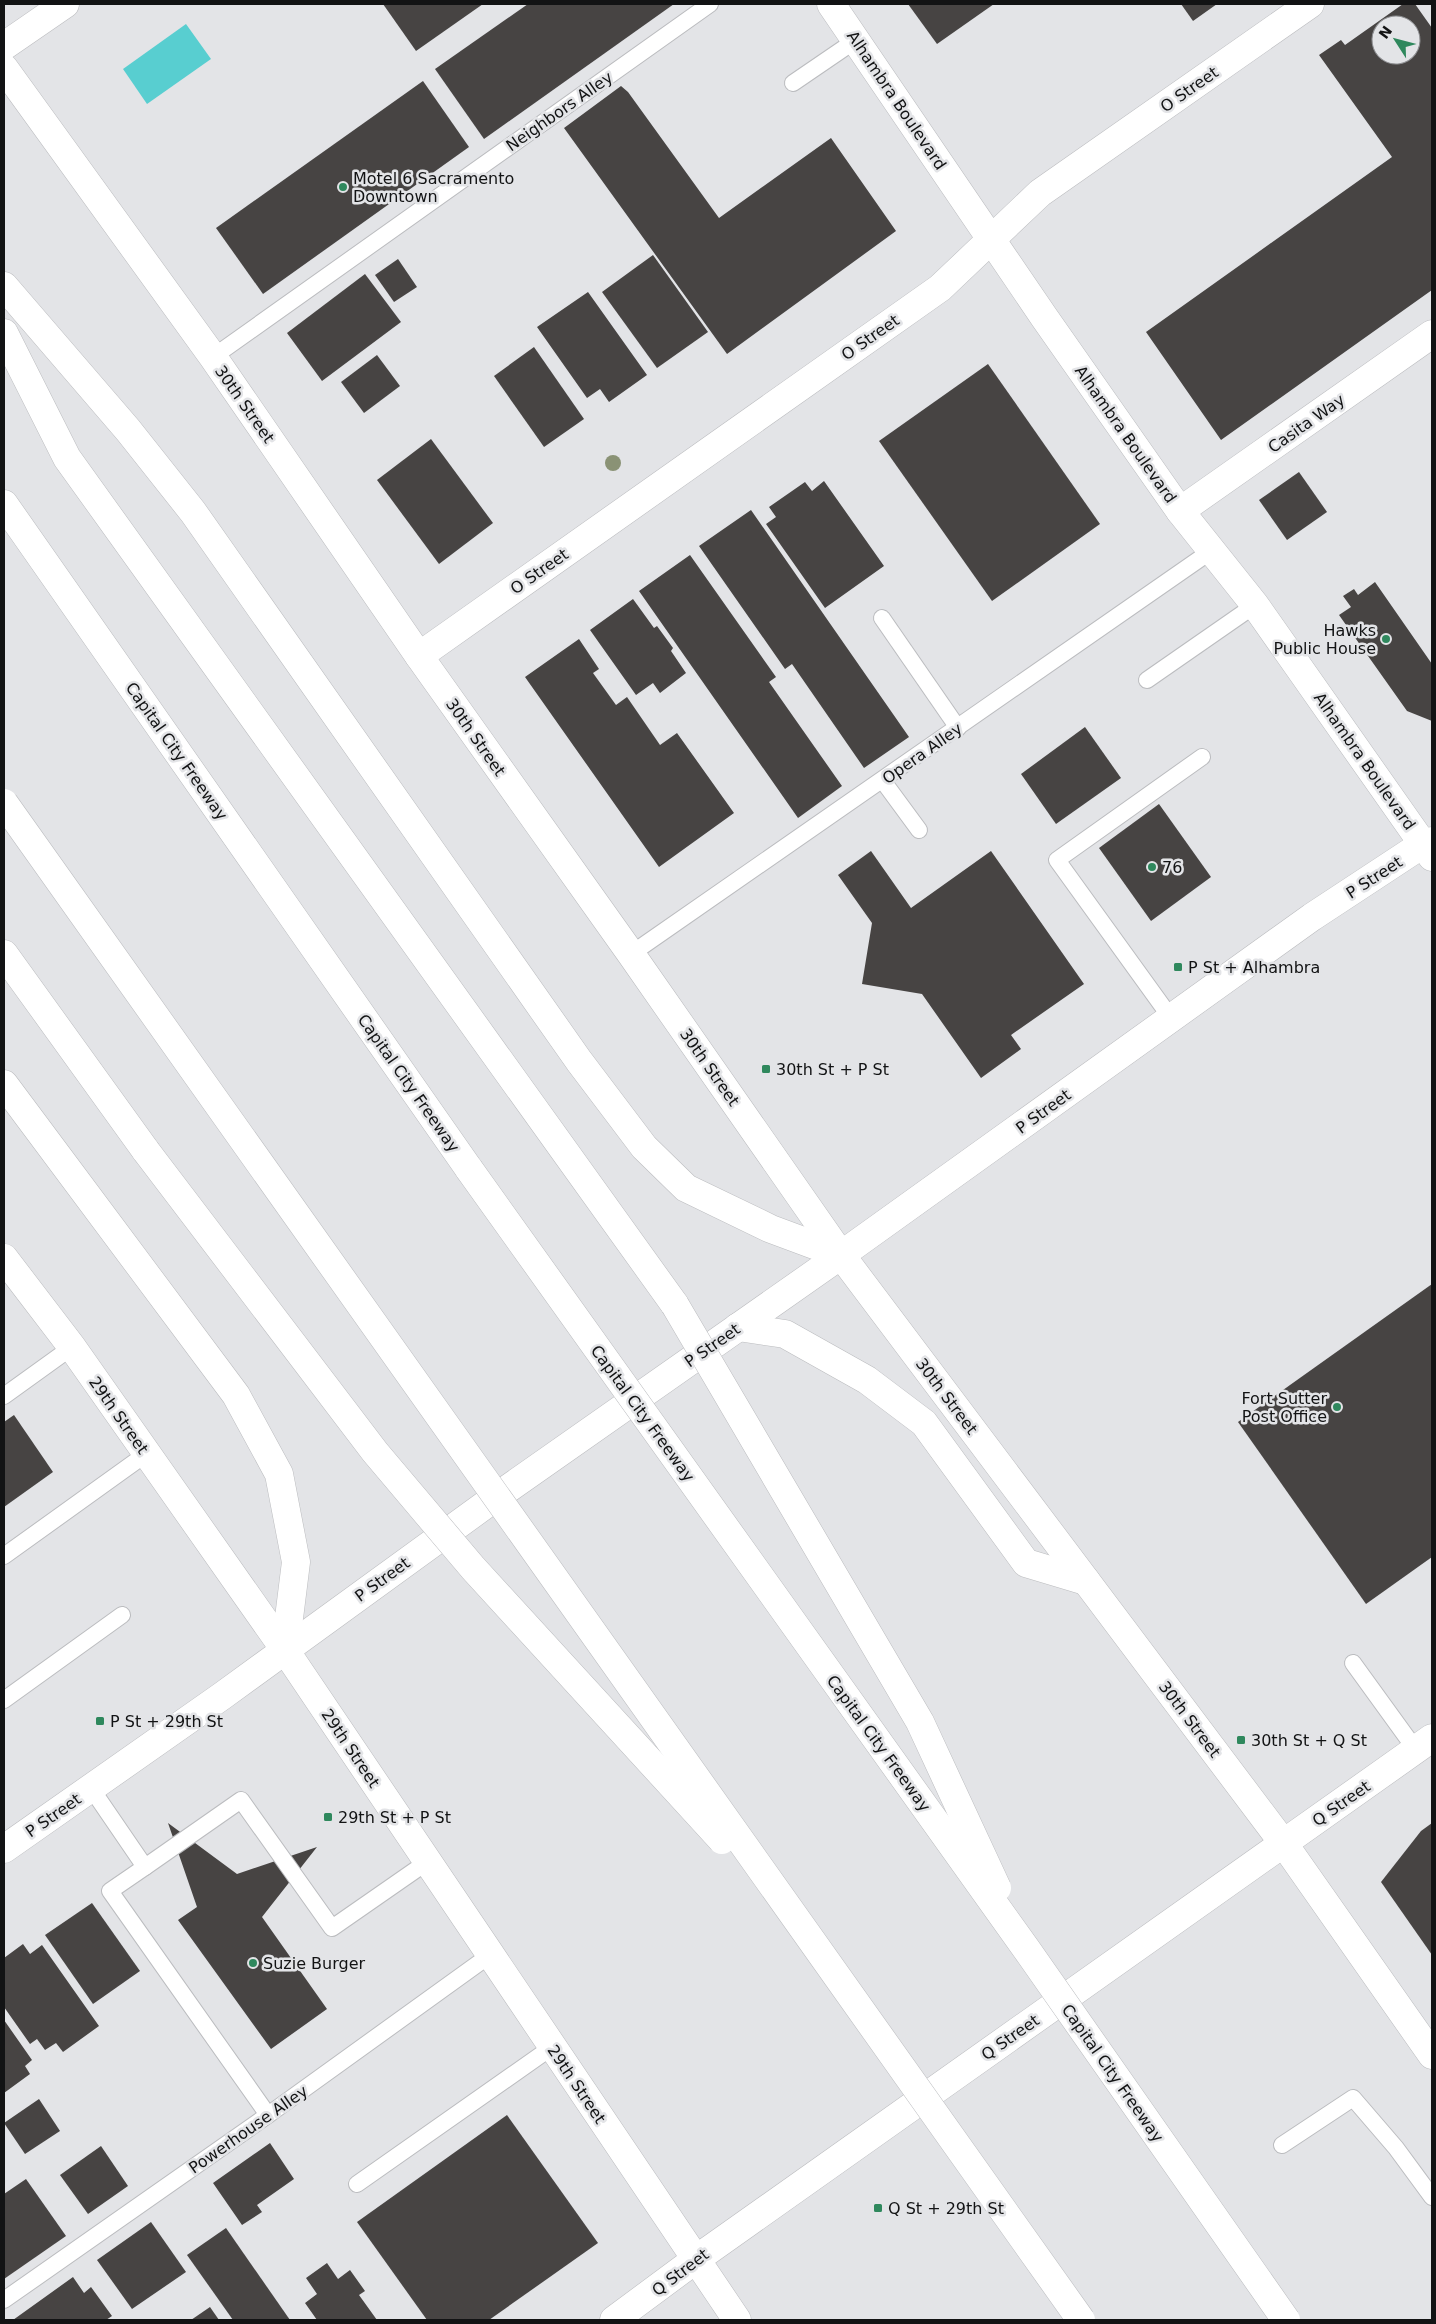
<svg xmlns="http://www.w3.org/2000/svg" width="1436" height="2324" font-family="'DejaVu Sans',sans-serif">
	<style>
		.water { fill: #58ced0 }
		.building { fill: #474443; fill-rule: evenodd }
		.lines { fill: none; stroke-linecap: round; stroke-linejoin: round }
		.lane-casing { stroke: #bbbcbf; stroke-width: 18 }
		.street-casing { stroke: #bbbcbf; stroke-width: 29 }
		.secondary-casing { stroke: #bbbcbf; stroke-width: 29 }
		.highway-casing { stroke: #bbbcbf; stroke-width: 29 }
		.lane { stroke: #fff; stroke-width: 16 }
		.street { stroke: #fff; stroke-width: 28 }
		.secondary { stroke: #fff; stroke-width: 28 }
		.highway { stroke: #fff; stroke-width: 28 }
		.highway-bridge-casing { stroke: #bbbcbf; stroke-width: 29; stroke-linecap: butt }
		.highway-bridge { stroke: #fff; stroke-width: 28 }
		.tree { fill: #8a9275 }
		.poi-dot { fill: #2f885d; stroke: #e3e4e7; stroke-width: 2 }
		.labels { text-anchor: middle; stroke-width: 5; stroke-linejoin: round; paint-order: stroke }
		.street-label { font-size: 16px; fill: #121314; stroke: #e3e4e7 }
		.poi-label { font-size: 16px; fill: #121314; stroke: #e3e4e7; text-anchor: start }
	</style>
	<rect width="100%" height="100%" fill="#e3e4e7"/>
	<!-- water -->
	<polygon class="water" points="186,24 211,59 147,104 123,69"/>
	<!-- building -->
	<g class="building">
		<polygon points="383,4 483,4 416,51"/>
		<polygon points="528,4 674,4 484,139 435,69"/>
		<polygon points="908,4 994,4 937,44"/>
		<polygon points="1181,4 1217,4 1193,21"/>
		<path d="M1403,4H1415L1432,28V290L1221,440L1146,332L1392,157L1319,55L1341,40L1345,45ZM1381,25H1411V55H1381Z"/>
		<polygon points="423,81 469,147 263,294 216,228"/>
		<polygon points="621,86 628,92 719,218 831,138 896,231 727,354 564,128"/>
		<polygon points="653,255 708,332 657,368 602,292"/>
		<polygon points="398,259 417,287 394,302 375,275"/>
		<polygon points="365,274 401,322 322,381 287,333"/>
		<polygon points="588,292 647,375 609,402 600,389 587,398 537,327"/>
		<polygon points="534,347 584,419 544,447 494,376"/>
		<polygon points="377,355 400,386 364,413 341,382"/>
		<polygon points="988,364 1100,524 992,601 879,441"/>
		<polygon points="431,439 493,523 439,564 377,480"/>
		<polygon points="1299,472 1327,512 1287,540 1259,500"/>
		<polygon points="824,481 884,566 825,608 766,524 776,517 769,507 805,482 812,491"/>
		<polygon points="751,510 909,737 864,768 792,664 785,669 699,546"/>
		<polygon points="690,555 776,677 769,682 842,786 798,818 639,591"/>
		<polygon points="1375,582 1432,664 1432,721 1407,711 1339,615 1351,607 1343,596 1354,589 1358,595"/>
		<polygon points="633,599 654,628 657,626 673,648 671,651 686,673 660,693 653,683 636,695 590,630"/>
		<polygon points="579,639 599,669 593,673 616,705 627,697 660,745 677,733 734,813 659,867 525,677"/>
		<polygon points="1085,727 1121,778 1056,824 1021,774"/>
		<polygon points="1159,804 1211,877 1151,921 1099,848"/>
		<polygon points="871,851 911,908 991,851 1084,984 1011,1035 1021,1049 981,1078 922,994 862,984 872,923 838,875"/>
		<polygon points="1432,1284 1432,1557 1366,1604 1238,1422"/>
		<polygon points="14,1415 53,1472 4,1507 4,1422"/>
		<polygon points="168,1823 237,1874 317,1847 262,1917 327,2009 271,2049 178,1920 197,1907"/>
		<polygon points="1432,1823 1432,1955 1381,1882 1421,1831"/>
		<polygon points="92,1903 140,1971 93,2004 45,1935"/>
		<polygon points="23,1944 30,1954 42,1945 99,2026 63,2052 56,2043 45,2050 37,2039 30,2044 4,2007 4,1958"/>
		<polygon points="4,2020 32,2060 25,2066 30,2074 4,2093"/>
		<polygon points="39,2099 60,2131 25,2154 4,2123"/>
		<polygon points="507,2115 598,2243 489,2320 427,2320 357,2222"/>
		<polygon points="270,2143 294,2179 257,2205 262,2212 242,2225 213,2183"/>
		<polygon points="101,2146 128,2186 88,2214 60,2175"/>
		<polygon points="26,2179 66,2236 4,2279 4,2194"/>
		<polygon points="151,2222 186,2272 132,2309 97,2260"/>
		<polygon points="226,2228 290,2320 233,2320 187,2255"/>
		<polygon points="327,2263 338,2279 350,2270 365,2291 359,2295 377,2320 317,2320 305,2303 317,2294 306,2278"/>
		<polygon points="73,2277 84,2293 91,2287 112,2316 106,2320 13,2320"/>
		<polygon points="210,2307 219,2320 191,2320"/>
	</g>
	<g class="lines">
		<defs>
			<g id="lane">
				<polyline points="793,83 856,40"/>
				<polyline points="213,357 710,4"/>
				<polyline points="882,618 958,728"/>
				<polyline points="1147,680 1255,605"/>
				<polyline points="883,781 919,830"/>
				<polyline points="631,954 1211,551"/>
				<polyline points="1171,1018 1057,860 1202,757"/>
				<polyline points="4,1396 72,1347"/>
				<polyline points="4,1556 146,1454"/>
				<polyline points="1353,1663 1416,1750"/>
				<polyline points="4,1700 122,1615"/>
				<polyline points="91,1788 145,1867 110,1891 268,2115"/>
				<polyline points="145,1867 241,1800 332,1928 427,1862"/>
				<polyline points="1282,2145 1353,2098 1396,2148 1432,2197"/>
				<polyline points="357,2184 552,2047"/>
				<polyline points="4,2300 268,2115 490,1955"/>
			</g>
			<g id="street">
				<polyline points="4,46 65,4"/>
				<polyline points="1180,511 1432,334"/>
				<polyline points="419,656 940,288 1040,193 1310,4"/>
			</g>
			<g id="secondary">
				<polyline points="831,4 1044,317 1180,511 1255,605 1432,857"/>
				<polyline points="4,68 213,357 419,656 631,954 841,1255 1284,1844 1432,2055"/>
				<polyline points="4,1258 72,1347 285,1650 737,2320"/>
				<polyline points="738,1327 785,1334 867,1380 924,1423 1026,1563 1086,1581"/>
				<polyline points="4,1849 222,1696 489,1502 841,1255 1312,917 1423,844 1432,841"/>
				<polyline points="614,2320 695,2260 1432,1738"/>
			</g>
			<g id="highway">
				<polyline points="4,286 128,430 193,512 579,1061 644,1147 686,1188 771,1229 841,1255"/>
				<polyline points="4,333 67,458 675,1305"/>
				<polyline points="4,504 469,1169"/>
				<polyline points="4,954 146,1151"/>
				<polyline points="4,1084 236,1395 279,1474 296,1562 285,1650"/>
			</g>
		</defs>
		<!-- lane casing -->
		<use href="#lane" class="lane-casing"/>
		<!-- street casing -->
		<use href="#street" class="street-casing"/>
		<!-- secondary casing -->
		<use href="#secondary" class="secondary-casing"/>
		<!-- highway casing -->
		<use href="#highway" class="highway-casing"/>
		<!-- lane -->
		<use href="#lane" class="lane"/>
		<!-- street -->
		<use href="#street" class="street"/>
		<!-- secondary -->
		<use href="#secondary" class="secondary"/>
		<!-- highway -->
		<use href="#highway" class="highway"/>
		<defs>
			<g id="highway-bridge">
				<polyline points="4,803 1081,2320"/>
				<polyline points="146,1151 375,1452 473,1568 722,1840"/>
				<polyline points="469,1169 1027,1950 1286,2320"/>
				<polyline points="675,1305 920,1722 997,1888"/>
			</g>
		</defs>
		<!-- highway-bridge casing -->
		<use href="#highway-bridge" class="highway-bridge-casing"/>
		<!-- highway-bridge -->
		<use href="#highway-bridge" class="highway-bridge"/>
	</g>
	<!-- trees -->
	<circle class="tree" cx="613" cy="463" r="8"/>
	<!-- markers -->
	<g class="poi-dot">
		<circle cx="343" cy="187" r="5"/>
		<circle cx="1386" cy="639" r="5"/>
		<circle cx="1152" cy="867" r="5"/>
		<rect x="1173" y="962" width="10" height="10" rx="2.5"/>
		<rect x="761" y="1064" width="10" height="10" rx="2.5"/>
		<circle cx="1337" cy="1407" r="5"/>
		<rect x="95" y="1716" width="10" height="10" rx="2.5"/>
		<rect x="1236" y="1735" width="10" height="10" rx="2.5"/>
		<rect x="323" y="1812" width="10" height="10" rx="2.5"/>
		<circle cx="253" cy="1963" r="5"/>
		<rect x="873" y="2203" width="10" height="10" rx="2.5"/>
	</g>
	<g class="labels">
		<!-- street labels -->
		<g class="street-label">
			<text transform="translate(1189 89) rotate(-35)" y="6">O Street</text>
			<text transform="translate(897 100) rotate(56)" y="6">Alhambra Boulevard</text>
			<text transform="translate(559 111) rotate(-35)" y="6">Neighbors Alley</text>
			<text transform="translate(870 337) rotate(-35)" y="6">O Street</text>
			<text transform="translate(245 404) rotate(55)" y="6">30th Street</text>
			<text transform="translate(1306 423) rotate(-35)" y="6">Casita Way</text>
			<text transform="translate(1126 434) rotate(55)" y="6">Alhambra Boulevard</text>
			<text transform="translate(539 571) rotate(-35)" y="6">O Street</text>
			<text transform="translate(476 737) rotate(55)" y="6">30th Street</text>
			<text transform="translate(177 751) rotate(55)" y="6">Capital City Freeway</text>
			<text transform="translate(922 753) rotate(-35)" y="6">Opera Alley</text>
			<text transform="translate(1365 761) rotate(55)" y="6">Alhambra Boulevard</text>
			<text transform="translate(1374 877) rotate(-33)" y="6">P Street</text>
			<text transform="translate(710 1067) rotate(55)" y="6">30th Street</text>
			<text transform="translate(409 1083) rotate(55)" y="6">Capital City Freeway</text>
			<text transform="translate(1043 1111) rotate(-36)" y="6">P Street</text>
			<text transform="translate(712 1345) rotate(-35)" y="6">P Street</text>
			<text transform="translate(947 1396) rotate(53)" y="6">30th Street</text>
			<text transform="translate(643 1413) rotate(54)" y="6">Capital City Freeway</text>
			<text transform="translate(119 1415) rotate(55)" y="6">29th Street</text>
			<text transform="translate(382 1579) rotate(-36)" y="6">P Street</text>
			<text transform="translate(1190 1719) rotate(53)" y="6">30th Street</text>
			<text transform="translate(879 1743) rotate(54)" y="6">Capital City Freeway</text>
			<text transform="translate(351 1748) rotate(56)" y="6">29th Street</text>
			<text transform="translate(1341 1803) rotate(-35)" y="6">Q Street</text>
			<text transform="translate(53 1815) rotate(-35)" y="6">P Street</text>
			<text transform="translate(1010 2037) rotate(-35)" y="6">Q Street</text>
			<text transform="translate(1113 2073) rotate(55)" y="6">Capital City Freeway</text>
			<text transform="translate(577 2084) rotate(56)" y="6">29th Street</text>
			<text transform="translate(248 2129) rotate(-35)" y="6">Powerhouse Alley</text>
			<text transform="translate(680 2272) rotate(-37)" y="6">Q Street</text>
		</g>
		<!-- poi labels -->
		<g class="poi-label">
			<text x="353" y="184">Motel 6 Sacramento<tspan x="353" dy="18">Downtown</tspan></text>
			<text x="1376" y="636" text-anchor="end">Hawks<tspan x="1376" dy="18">Public House</tspan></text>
			<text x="1162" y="873">76</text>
			<text x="1188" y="973">P St + Alhambra</text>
			<text x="776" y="1075">30th St + P St</text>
			<text x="1327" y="1404" text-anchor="end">Fort Sutter<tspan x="1327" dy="18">Post Office</tspan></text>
			<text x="110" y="1727">P St + 29th St</text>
			<text x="1251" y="1746">30th St + Q St</text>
			<text x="338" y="1823">29th St + P St</text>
			<text x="263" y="1969">Suzie Burger</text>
			<text x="888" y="2214">Q St + 29th St</text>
		</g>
	</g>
	<!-- border -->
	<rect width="1436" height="2324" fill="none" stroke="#121314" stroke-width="10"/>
	<!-- north arrow -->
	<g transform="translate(1396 40) rotate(306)"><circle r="24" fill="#e3e4e7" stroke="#8f9093"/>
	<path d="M0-4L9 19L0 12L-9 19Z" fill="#2f885d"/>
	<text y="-8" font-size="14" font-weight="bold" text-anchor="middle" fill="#121314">N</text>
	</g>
</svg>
